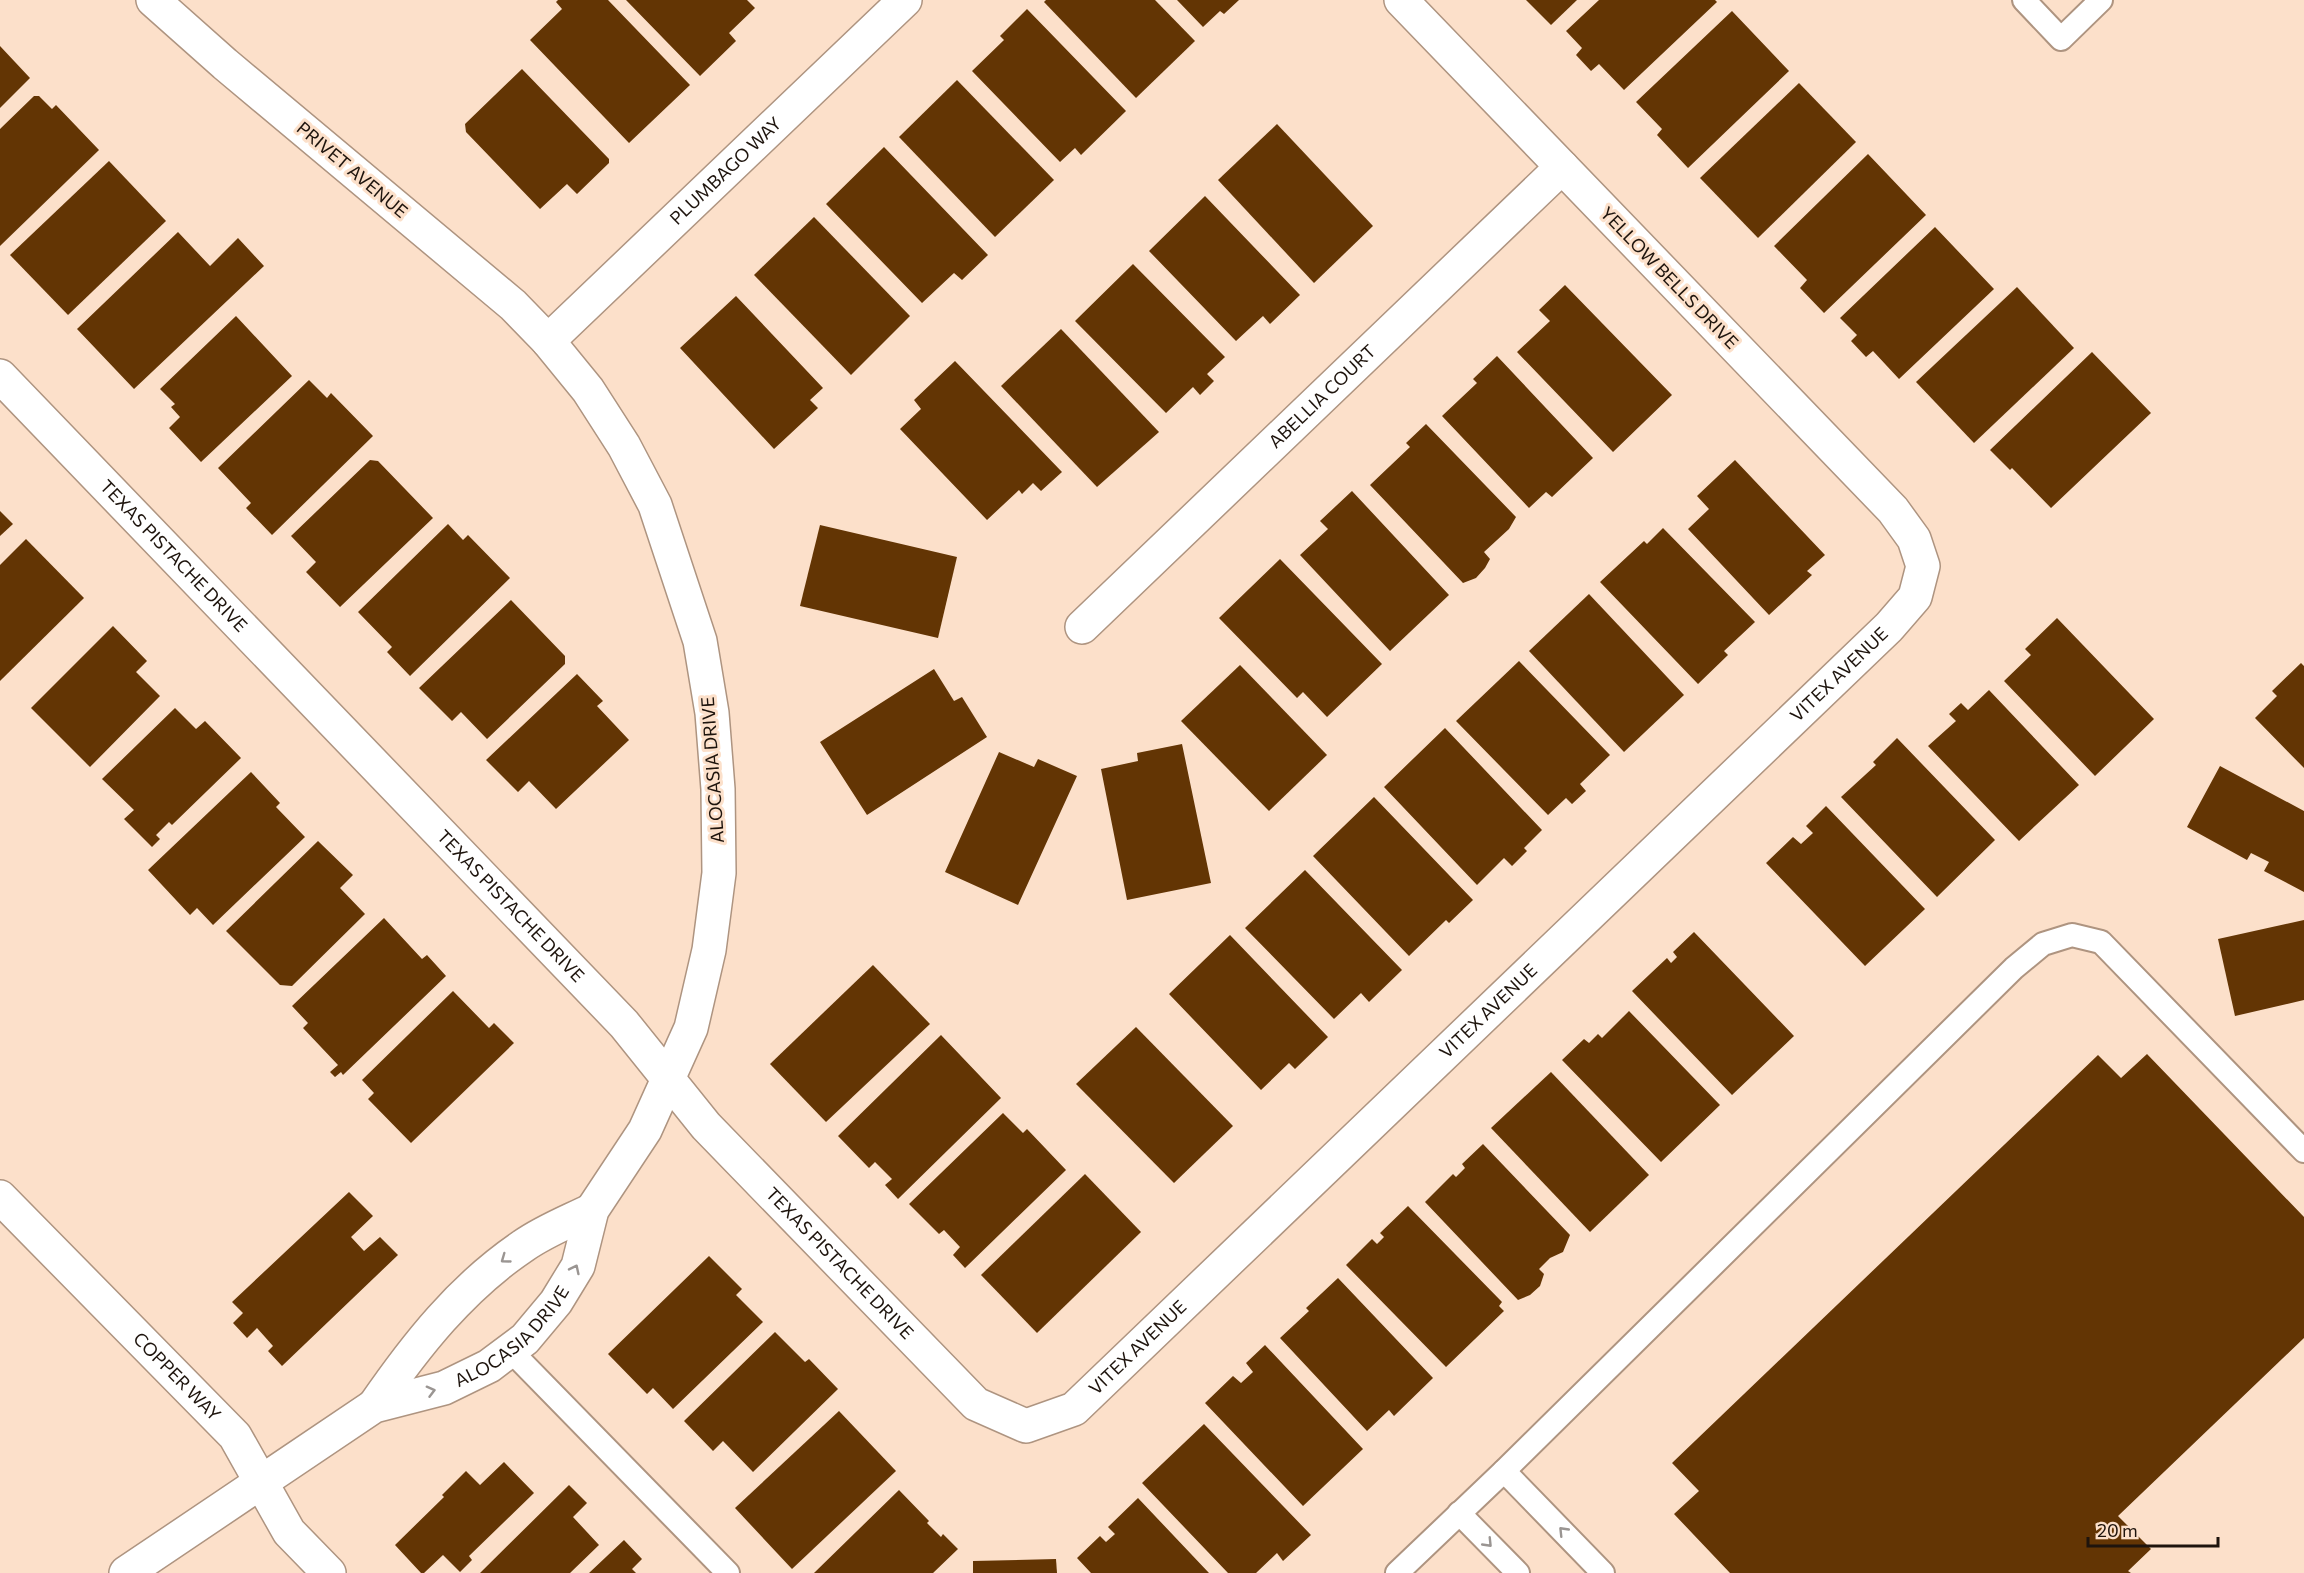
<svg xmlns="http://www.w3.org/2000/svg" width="2304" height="1573" font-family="Commissioner,sans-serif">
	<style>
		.building { fill: #633504 }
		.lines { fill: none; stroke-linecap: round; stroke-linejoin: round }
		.service-casing { stroke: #ae9480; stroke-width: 26 }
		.minor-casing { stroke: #ae9480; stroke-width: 36 }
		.service { stroke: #fff; stroke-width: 22 }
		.minor { stroke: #fff; stroke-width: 33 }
		.oneway { stroke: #9a9592 }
		.labels { text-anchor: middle; stroke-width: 6; stroke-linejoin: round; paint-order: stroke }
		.street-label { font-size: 18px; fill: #1e140d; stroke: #fce0ca }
	</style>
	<rect width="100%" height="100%" fill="#fce0ca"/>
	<!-- building -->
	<g class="building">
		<polygon points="558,0 608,0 690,85 629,143 530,40 562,9 556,2"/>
		<polygon points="626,0 747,0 755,8 729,33 736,41 700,76"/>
		<polygon points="1046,0 1155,0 1195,41 1136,98 1044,2"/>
		<polygon points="1177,0 1239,0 1224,14 1220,11 1203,27"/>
		<polygon points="1526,0 1577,0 1551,25"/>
		<polygon points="1599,0 1715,0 1717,2 1624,90 1599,64 1591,71 1576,55 1582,48 1566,31"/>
		<polygon points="1027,9 1126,111 1081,155 1075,148 1060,162 972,71 1004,40 1000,36"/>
		<polygon points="1732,11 1789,71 1688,168 1657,135 1662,129 1636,102"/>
		<polygon points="0,46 30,78 0,108"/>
		<polygon points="522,69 609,159 609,163 577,194 567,184 540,209 466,132 465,124"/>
		<polygon points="957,80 1054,180 995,237 899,137"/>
		<polygon points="1799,83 1856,142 1758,238 1700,178"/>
		<polygon points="34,96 39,96 52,109 56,105 99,150 0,246 0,129"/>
		<polygon points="1277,124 1373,226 1314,283 1218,180"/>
		<polygon points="884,147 988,255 962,280 954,273 922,303 826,204"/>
		<polygon points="1868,154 1926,215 1824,313 1800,288 1807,280 1774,246"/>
		<polygon points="109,161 166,221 68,315 10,255"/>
		<polygon points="1205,196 1300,295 1270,324 1263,316 1236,341 1149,251"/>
		<polygon points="814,217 910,316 851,375 754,275"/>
		<polygon points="1935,227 1994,289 1899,379 1873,351 1866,357 1851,341 1857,335 1840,318"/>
		<polygon points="178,232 210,266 238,238 264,266 134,389 77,329"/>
		<polygon points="1133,264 1225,357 1207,374 1214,381 1200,395 1193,387 1166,413 1075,321"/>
		<polygon points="1565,285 1672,395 1613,452 1517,352 1550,321 1539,310"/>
		<polygon points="2017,287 2074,348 1974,443 1916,382"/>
		<polygon points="736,296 823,388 810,400 818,408 774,449 680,348"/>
		<polygon points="236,316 292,376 201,462 169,428 180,417 171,407 175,404 160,389"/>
		<polygon points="1061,329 1159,432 1097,487 1001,386"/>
		<polygon points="2092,352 2151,413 2051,508 2012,468 2010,470 1990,450"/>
		<polygon points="1497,356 1593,458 1552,497 1546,492 1529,508 1442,416 1477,383 1473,379"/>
		<polygon points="955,361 1062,472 1041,491 1033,483 1022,494 1019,490 987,520 900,429 921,409 914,400"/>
		<polygon points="309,380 327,398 331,393 373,436 272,535 246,508 251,503 218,468"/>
		<polygon points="1426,424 1516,517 1509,529 1484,552 1490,559 1485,568 1476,578 1463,583 1370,485 1410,447 1406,443"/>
		<polygon points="370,460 378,461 433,518 340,607 306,572 316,562 291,536"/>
		<polygon points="1735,460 1825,555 1807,571 1812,575 1769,615 1688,529 1709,509 1697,496"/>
		<polygon points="1352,491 1449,595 1390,651 1300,555 1328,529 1320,521"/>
		<polygon points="0,511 13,524 0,536"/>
		<polygon points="448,524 463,540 468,535 510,578 410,676 387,652 392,647 358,612"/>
		<polygon points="820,525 957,557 938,638 800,606"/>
		<polygon points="1663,528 1755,622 1724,651 1728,655 1698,684 1600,582 1644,541 1647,544"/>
		<polygon points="26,539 84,598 0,681 0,565"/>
		<polygon points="1280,559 1382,664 1327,717 1303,692 1297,698 1219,618"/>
		<polygon points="1589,594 1684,695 1624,752 1529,651"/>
		<polygon points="511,600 565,656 565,664 487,739 461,712 452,721 419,688"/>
		<polygon points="2057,618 2154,719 2095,776 2004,681 2031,655 2025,649"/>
		<polygon points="113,626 147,661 136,672 160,696 90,767 31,708"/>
		<polygon points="1519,661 1610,755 1580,784 1586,791 1572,804 1566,798 1548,815 1456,721"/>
		<polygon points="2301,663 2304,666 2304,768 2255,718 2277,696 2272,691"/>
		<polygon points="1240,665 1327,755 1269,811 1181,721"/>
		<polygon points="934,669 954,701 962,697 987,737 867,815 820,742"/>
		<polygon points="577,674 603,701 597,706 629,740 556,809 529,781 518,792 486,760"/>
		<polygon points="1989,690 2079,785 2019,841 1928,746 1956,721 1949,714 1961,703 1968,710"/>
		<polygon points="175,708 196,729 205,721 241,758 172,825 169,822 156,835 160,839 152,847 124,819 134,810 102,779"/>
		<polygon points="1445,728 1542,830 1524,848 1527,851 1512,866 1504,858 1477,885 1384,787"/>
		<polygon points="1897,738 1995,840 1937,897 1841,797 1876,765 1873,762"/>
		<polygon points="1182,744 1211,883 1127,900 1101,769 1138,761 1137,753"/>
		<polygon points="999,752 1034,767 1038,759 1077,776 1018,905 945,872"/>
		<polygon points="2220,766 2304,811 2304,892 2264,871 2269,862 2251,853 2247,860 2187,827"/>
		<polygon points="251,772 280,803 276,807 305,837 213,925 197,908 190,915 148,870"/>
		<polygon points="1374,797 1473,900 1449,923 1446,920 1409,956 1313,856"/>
		<polygon points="1826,806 1925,909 1865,966 1766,863 1793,837 1801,844 1813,833 1806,826"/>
		<polygon points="318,841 353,875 340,888 365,914 292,986 280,985 226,931"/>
		<polygon points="1305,870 1402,970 1369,1002 1361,993 1334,1019 1245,928"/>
		<polygon points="384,918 422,959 427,955 446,976 343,1075 341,1072 335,1077 330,1072 338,1065 303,1028 308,1023 292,1006"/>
		<polygon points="2304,920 2304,1000 2235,1016 2218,939"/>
		<polygon points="1694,932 1794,1036 1732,1095 1632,991 1667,958 1671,963 1677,957 1673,952"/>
		<polygon points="1230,935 1328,1037 1295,1069 1289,1063 1261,1090 1169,994"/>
		<polygon points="873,965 930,1024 826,1122 770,1064"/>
		<polygon points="453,991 489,1028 494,1023 514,1043 411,1143 368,1099 374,1093 362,1080"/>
		<polygon points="1629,1011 1720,1105 1661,1162 1562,1060 1584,1039 1589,1043 1598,1034 1602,1038"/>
		<polygon points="1136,1027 1233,1126 1174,1183 1076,1084"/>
		<polygon points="941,1035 1001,1098 898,1199 885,1185 892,1179 875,1162 869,1168 838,1136"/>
		<polygon points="2147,1054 2304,1217 2304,1338 2118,1516 2151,1549 2128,1571 2131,1573 1730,1573 1674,1514 1699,1491 1672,1463 2098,1055 2121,1078"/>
		<polygon points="1551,1072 1649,1175 1590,1232 1491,1128"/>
		<polygon points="1003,1113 1023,1133 1027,1129 1066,1170 965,1268 953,1255 960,1247 944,1230 939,1234 909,1204"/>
		<polygon points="1483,1144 1570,1235 1563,1252 1550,1258 1539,1269 1544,1274 1540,1286 1530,1295 1518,1300 1425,1202 1453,1174 1456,1177 1465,1168 1462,1164"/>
		<polygon points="1085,1174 1141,1232 1037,1333 981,1275"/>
		<polygon points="349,1192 373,1216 351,1237 364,1251 380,1237 398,1255 282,1366 268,1351 273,1346 257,1328 247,1338 233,1323 243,1313 232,1302"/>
		<polygon points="1408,1206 1502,1302 1499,1306 1504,1311 1446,1367 1346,1265 1372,1239 1377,1244 1384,1237 1380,1233"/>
		<polygon points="709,1256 742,1289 736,1295 763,1322 673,1409 653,1388 647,1394 608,1354"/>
		<polygon points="1338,1278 1433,1378 1394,1416 1389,1410 1367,1431 1280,1338 1309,1311 1306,1308"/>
		<polygon points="775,1332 805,1362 809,1359 838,1389 753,1472 723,1441 713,1451 684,1421"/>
		<polygon points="1265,1345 1363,1449 1303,1506 1205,1403 1233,1376 1241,1383 1253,1372 1246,1363"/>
		<polygon points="839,1411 896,1471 792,1569 735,1508"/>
		<polygon points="1204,1424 1311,1535 1283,1561 1277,1553 1256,1573 1228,1573 1142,1483"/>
		<polygon points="504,1462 534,1493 469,1556 472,1560 460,1572 443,1555 424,1573 421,1573 395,1545 444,1497 442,1495 466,1471 480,1485"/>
		<polygon points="569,1485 587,1503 573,1517 599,1545 570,1573 480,1573"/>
		<polygon points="899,1490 929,1521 927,1523 941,1537 943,1534 958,1549 933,1573 814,1573"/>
		<polygon points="1138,1498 1209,1573 1091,1573 1077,1558 1100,1536 1106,1542 1115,1534 1108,1527"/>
		<polygon points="624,1540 642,1559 632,1569 636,1573 589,1573"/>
		<polygon points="1056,1559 1057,1573 973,1573 973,1561"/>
	</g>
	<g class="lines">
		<defs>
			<g id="service">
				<polyline points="2024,0 2061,39 2101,0"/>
				<polyline points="510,1350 728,1573"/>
				<polyline points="1504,1471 1603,1573"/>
				<polyline points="1459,1513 1518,1573"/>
				<polyline points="1397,1573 1504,1471 2014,968 2043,944 2072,935 2101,942 2304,1151"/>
			</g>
			<g id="minor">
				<path id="s1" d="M548,341L905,0"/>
				<path id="s2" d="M0,376L624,1024L706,1126L976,1404L1026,1426L1074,1409L1889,627L1915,597L1923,566L1914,539L1893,510L1401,0"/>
				<path id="s3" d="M1082,627L1562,167"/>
				<path id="s4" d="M0,1197L235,1436L289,1532L329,1573"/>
				<path d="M374,1406C416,1345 461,1288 523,1246C544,1231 570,1221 592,1210"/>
				<path id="s5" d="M126,1573L374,1406L444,1388L489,1366L525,1339L556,1302L578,1266L592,1210L645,1130L691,1028L709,950L719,873L718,789L712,713L700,641L655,505L624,446L588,390L548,341L513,305L225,64L153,0"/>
			</g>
		</defs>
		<!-- service casing -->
		<use href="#service" class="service-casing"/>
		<!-- minor casing -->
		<use href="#minor" class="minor-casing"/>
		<!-- service -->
		<use href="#service" class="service"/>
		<!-- minor -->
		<use href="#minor" class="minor"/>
	</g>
	<!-- one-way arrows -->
	<defs><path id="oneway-chevron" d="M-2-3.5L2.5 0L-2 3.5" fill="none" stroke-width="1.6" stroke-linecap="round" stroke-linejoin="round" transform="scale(1.5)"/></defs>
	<g class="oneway">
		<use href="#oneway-chevron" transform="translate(505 1259) rotate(144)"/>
		<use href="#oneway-chevron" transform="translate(575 1269) rotate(-64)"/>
		<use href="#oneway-chevron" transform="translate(431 1391) rotate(-15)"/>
		<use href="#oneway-chevron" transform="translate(1563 1531) rotate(-134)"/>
		<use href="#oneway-chevron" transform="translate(1488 1543) rotate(46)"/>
	</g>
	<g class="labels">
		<!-- street labels -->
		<g class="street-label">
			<text transform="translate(352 170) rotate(40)" y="6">PRIVET AVENUE</text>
			<text dy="6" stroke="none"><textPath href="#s1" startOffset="246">PLUMBAGO WAY</textPath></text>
			<text transform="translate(1669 278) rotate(46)" y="6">YELLOW BELLS DRIVE</text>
			<text dy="6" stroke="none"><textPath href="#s3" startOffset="333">ABELLIA COURT</textPath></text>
			<text dy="6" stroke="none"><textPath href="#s2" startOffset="250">TEXAS PISTACHE DRIVE</textPath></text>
			<text dy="6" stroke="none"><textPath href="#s2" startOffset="2584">VITEX AVENUE</textPath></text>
			<text transform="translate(713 770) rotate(-94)" y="6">ALOCASIA DRIVE</text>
			<text dy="6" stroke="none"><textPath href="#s2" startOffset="736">TEXAS PISTACHE DRIVE</textPath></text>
			<text dy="6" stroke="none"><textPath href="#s2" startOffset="2098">VITEX AVENUE</textPath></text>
			<text dy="6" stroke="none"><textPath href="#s2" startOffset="1222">TEXAS PISTACHE DRIVE</textPath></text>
			<text dy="6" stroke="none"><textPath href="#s5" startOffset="458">ALOCASIA DRIVE</textPath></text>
			<text dy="6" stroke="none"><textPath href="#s2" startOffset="1612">VITEX AVENUE</textPath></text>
			<text dy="6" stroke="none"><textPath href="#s4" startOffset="252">COPPER WAY</textPath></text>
		</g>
	</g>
	<!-- scale -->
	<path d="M2088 1537v9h130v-9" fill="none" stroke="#1e140d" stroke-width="3"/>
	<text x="2097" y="1537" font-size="18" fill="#1e140d" stroke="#fce0ca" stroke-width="4.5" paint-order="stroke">20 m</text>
</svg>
